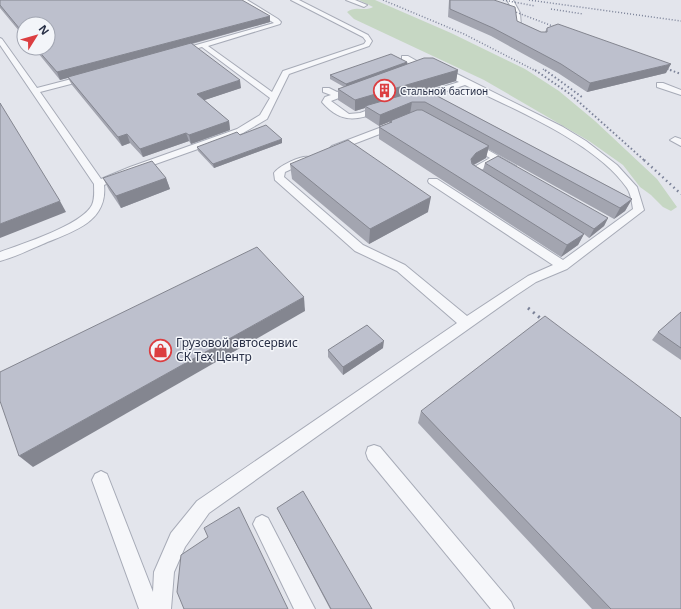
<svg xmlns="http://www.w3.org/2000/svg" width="681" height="609" font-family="'Noto Sans',sans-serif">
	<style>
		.green { fill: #c6d7c3 }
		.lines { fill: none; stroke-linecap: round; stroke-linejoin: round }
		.service-casing { stroke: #a7abb7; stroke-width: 2 }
		.service { fill: #f6f7fa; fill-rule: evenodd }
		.rail-far3 { stroke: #7b8298; stroke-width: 1.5; stroke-dasharray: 1 2; stroke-linecap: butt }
		.rail-far2 { stroke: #7b8298; stroke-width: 2; stroke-dasharray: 1.5 2.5; stroke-linecap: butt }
		.rail-far1 { stroke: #7b8298; stroke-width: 2.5; stroke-dasharray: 1.5 3.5; stroke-linecap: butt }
		.rail { stroke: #7b8298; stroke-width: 3; stroke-dasharray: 2 4.5; stroke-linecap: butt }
		.wall { fill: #a3a5b0 }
		.shaded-wall { fill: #848690 }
		.building { fill: #bdc0cd; stroke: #848690 }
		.labels { text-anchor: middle; stroke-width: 3; stroke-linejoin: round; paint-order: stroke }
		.far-poi-label { font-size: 10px; fill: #293047; stroke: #f3f5f9; text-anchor: start }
		.poi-label { font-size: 12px; fill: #293047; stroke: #f3f5f9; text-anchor: start }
	</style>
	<rect width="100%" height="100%" fill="#e3e5ec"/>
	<!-- green -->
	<path class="green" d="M359,0H375L451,33L525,69L559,91L595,121L657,179L677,207L671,211L663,207L651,195L640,187L623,165L589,141L484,80L354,19L347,12C355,5 365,12 373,7Z"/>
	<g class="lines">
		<defs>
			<g id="service">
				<path d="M241,0H247L278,19L281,22L280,24L208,46L272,92L283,71L364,44L366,41L363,37L291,0H299L368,35L372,41L369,46L289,74L267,119L243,133L136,171L104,185C108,223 71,232 43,244C29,250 15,257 0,261V252C22,244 82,225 92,205C95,198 94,191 94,184L0,45V38L2,39L37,88L87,75H90V79L40,92L101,179L130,167L237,129L260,115L270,98L202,47L179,53L175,51L274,23L242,3Z"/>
				<polygon points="346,0 355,0 367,5 364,7"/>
				<polygon points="507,0 513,0 520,13 521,26 530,31 530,33 526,33 516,28 514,13"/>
				<polygon points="402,56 408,56 424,65 420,67 417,67 402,60"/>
				<path d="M439,68H445L563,127L586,141L617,165L637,187L644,210L567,269L536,282L515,296L209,513L185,547L174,572L171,609H139L92,480L95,474L101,471L107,474L153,592L154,572L171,533L197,501L457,323L397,271L355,251L275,180L274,173C279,166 301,155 309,157L311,159L309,161L285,172L284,177L363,245L405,265L467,316L528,276L553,265L429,183L428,181L429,179H437L563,260L633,209C632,203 631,194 627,188C595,142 515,110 465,85L419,100H413L412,98L413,96L459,82L439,72Z"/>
				<polygon points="657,83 663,83 681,90 681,95 657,87"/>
				<path d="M354,87L358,89L357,91L331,101L349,114L360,113L382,105L385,106L386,108L385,110C359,119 343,126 322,102L325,97L331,95L323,92V88H329L337,92Z"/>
				<polygon points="395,122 399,125 398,127 338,150 332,150 330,148 332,146"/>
				<polygon points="675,137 681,139 681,146 670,140"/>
				<polygon points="472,141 516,166 511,169 497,162 479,171 487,179 486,181 478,181 470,174 469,170 490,158 469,146 467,144 469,142"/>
				<polygon points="374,445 380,447 511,602 514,609 491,609 368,459 366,453 368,447"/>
				<polygon points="262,515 268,518 315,609 294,609 253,524 256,518"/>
			</g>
		</defs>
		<!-- service casing -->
		<use href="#service" class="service-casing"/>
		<!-- service -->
		<use href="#service" class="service"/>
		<!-- rail-far3 -->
		<g class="rail-far3">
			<polyline points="383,0 464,34 536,71"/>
			<polyline points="503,0 535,6"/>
			<polyline points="529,0 681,21"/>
			<polyline points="505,8 563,30"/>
			<polyline points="551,9 583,14"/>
			<polyline points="659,66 673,71"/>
			<polyline points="543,69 546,71"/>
		</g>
		<!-- rail-far2 -->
		<g class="rail-far2">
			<polyline points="535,70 570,94 645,161"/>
			<polyline points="545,70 582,97"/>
			<polyline points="670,70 681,74"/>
		</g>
		<!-- rail-far1 -->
		<polyline class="rail-far1" points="644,160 681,194"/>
		<!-- rail -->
		<polyline class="rail" points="528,308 550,326"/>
	</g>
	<!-- wall -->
	<g class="wall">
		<polygon points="0,0 270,16 270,22 192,44 241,88 204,100 229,121 230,130 191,144 189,141 143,157 130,143 122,146 72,85 68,78 60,80 34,48 48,48 24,24 24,37 0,8"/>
		<polygon points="449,0 494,0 517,21 541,32 545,32 547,28 666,73 587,92 558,73 491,36 448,17"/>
		<polygon points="407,64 458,70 456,81 426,90 632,199 625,211 614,219 488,149 486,158 474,165 483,170 485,163 608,218 604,226 589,238 584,234 578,245 561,257 379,139 379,127 389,123 389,122 379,126 365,117 365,108 355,111 338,100 338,89 344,87 330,79 330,75"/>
		<polygon points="240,135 282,143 214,168 198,151 197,147"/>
		<polygon points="290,164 428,212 369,244 292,179"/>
		<polygon points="103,178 166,178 170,189 121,208 109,190"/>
		<polygon points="681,312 681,360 652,340 658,332"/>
		<polygon points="383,348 343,375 328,357 328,350"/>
		<polygon points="421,411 681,609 592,609 418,423"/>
		<polygon points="277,508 372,609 330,609"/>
	</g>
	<!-- shaded-wall -->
	<g class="shaded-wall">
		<polygon points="270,16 270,22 60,80 57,72"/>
		<polygon points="407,62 407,66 346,88 346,84"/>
		<polygon points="671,64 666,73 587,92 590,83"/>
		<polygon points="458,70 456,81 368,107 365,106 365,108 355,111 355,100"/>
		<polygon points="240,80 241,88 199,102 197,94"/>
		<polygon points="412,102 410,114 390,121 389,122 379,126 380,115"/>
		<polygon points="229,121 230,130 191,144 189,135"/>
		<polygon points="186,133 189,141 143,157 140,149"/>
		<polygon points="127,134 130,143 122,146 118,137"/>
		<polygon points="282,139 282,143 214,168 213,164"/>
		<polygon points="489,146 486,158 473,165 471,159 476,153"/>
		<polygon points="166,178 170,189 121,208 116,196"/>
		<polygon points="431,197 428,212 369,244 370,229"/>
		<polygon points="632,199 625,211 614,219 620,208"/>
		<polygon points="60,201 66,212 0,238 0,224"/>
		<polygon points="608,218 604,226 589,238 594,229"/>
		<polygon points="584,234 578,245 561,257 567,245"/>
		<polygon points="304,297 305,311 33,467 19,456"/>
		<polygon points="384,341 383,348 343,375 343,367"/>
	</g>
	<!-- building -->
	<g class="building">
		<polygon points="0,0 242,0 270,16 57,72 36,48 48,48 48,24 24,24 24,34 0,5"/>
		<polygon points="450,0 494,0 515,7 517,21 541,32 547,32 547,28 558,24 671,64 590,83 561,64 493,28 450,9"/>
		<polygon points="191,43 240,80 197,94 229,121 189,135 186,133 140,149 127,134 118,137 68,77"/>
		<polygon points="391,54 407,62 346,84 330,75"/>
		<polygon points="424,58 433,58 458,70 355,100 338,89"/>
		<polygon points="424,89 632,199 620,208 425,102 412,102 380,115 365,106"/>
		<polygon points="0,103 60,201 0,224"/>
		<polygon points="417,110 422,110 489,146 476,153 471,159 472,164 584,234 567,245 379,127 392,122 390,121"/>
		<polygon points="266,125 282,139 213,164 197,147 237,132 240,135"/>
		<polygon points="348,140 431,197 370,229 290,164"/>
		<polygon points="498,156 608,218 594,229 485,163"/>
		<polygon points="152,161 166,178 116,196 103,178"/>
		<polygon points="257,247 304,297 19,456 0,401 0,372"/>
		<polygon points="681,312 681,348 658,332"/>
		<polygon points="545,316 681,418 681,609 611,609 421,411"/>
		<polygon points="367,325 384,341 343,367 328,350"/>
		<polygon points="303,491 372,609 331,609 277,508"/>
		<polygon points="239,507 288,609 184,609 177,592 181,555 208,537 204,528"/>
	</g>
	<!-- icons -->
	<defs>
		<symbol id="building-ring" viewBox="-11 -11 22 22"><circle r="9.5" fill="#f3f5f9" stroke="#dc3e41" stroke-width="1.5"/><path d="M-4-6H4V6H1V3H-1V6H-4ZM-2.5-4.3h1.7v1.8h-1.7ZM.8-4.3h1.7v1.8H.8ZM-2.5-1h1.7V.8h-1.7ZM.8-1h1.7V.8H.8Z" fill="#dc3e41"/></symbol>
		<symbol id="shop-ring" viewBox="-11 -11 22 22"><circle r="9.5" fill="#f3f5f9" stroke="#dc3e41" stroke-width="1.5"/><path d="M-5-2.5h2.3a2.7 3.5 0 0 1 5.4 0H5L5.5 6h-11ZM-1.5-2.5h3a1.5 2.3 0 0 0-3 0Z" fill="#dc3e41"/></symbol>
	</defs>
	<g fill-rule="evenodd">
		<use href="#building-ring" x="372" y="78" width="25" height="25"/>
		<use href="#shop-ring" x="148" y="338" width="25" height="25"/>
	</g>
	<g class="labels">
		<!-- far-poi labels -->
		<g class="far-poi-label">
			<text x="400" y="95">Стальной бастион</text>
		</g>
		<!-- poi labels -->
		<g class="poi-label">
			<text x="176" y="347">Грузовой автосервис<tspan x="176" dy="14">СК Тех Центр</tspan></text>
		</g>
	</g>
	<!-- north arrow -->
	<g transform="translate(36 36) rotate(53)"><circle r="19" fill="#f3f5f9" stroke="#a2a6b2"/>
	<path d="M0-3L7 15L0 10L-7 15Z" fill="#dc3e41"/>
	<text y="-6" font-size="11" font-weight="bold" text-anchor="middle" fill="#293047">N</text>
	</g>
</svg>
